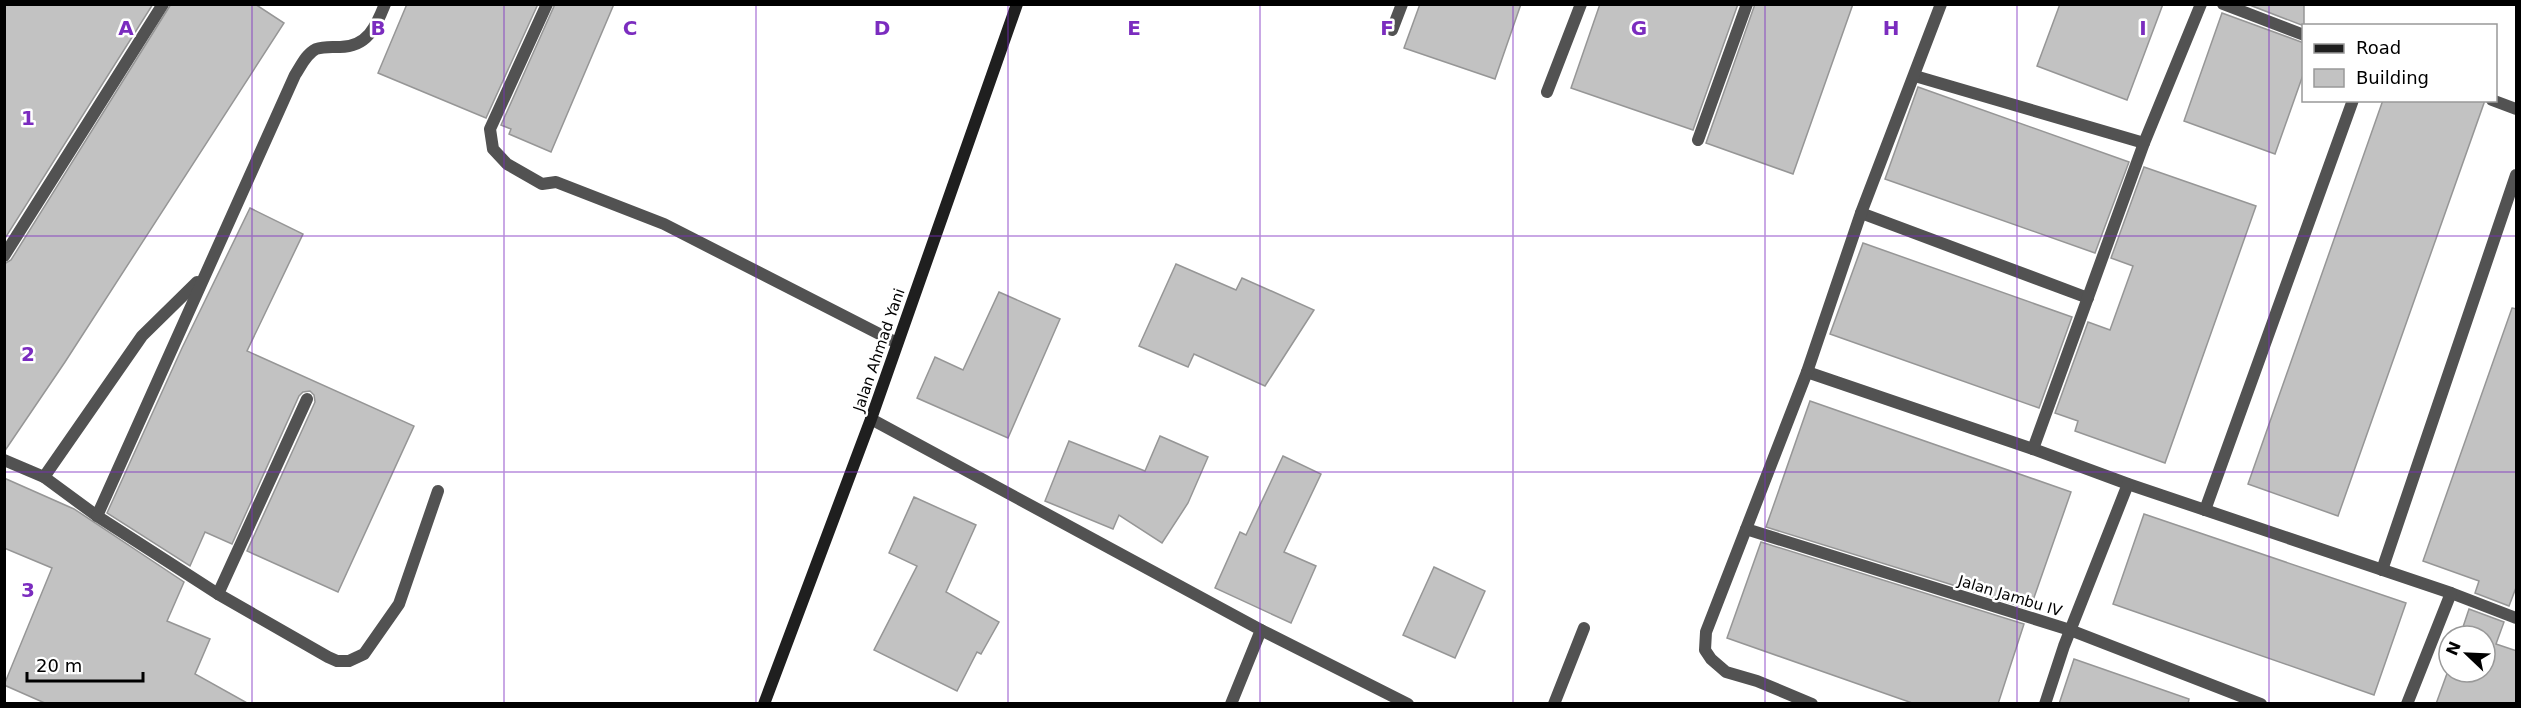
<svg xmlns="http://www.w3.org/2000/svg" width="2521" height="708" font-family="'DejaVu Sans',sans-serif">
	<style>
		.building { fill: #c2c2c2; stroke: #969696; stroke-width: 1.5 }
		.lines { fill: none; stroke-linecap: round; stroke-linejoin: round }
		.street { stroke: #525252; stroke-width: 12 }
		.secondary { stroke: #1f1f1f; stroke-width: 12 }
		.grid { fill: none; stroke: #7b2cbf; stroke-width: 1.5; stroke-opacity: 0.55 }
		.labels { text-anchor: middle; stroke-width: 5; stroke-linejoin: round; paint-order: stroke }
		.street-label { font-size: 15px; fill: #000; stroke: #fff }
		.grid-label { font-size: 20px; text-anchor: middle; font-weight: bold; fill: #7b2cbf; stroke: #fff; stroke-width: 5; stroke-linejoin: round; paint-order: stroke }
	</style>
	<rect width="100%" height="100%" fill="#fff"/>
	<!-- building -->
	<g class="building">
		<polygon points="4,4 153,4 4,240"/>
		<polygon points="171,4 255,4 284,23 65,362 4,452 4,264 11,260"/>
		<polygon points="407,4 538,4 486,118 378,73"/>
		<polygon points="555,4 614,4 551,152 509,134 511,129 501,125"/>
		<polygon points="1420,4 1521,4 1495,79 1404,48"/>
		<polygon points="1600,4 1738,4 1693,130 1571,88"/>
		<polygon points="1755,4 1853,4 1793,174 1706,143"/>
		<polygon points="2060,4 2163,4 2127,100 2037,66"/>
		<polygon points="2247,4 2304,4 2304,26"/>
		<polygon points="2222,13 2304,43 2304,72 2275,154 2184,121"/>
		<polygon points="1918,87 2129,162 2095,253 1885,179"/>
		<polygon points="2383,100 2484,100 2484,103 2338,516 2248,484"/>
		<polygon points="2144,167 2256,206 2165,463 2075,431 2078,421 2055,413 2088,322 2110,330 2133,266 2111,258"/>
		<polygon points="250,208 303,234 247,351 414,426 338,592 247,551 315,402 314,395 310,391 303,392 299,396 232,544 205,532 190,566 107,513 182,348"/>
		<polygon points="1863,243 2072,317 2039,408 1830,334"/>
		<polygon points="1176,264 1236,290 1242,278 1314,310 1265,386 1194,354 1188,367 1139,346"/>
		<polygon points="999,292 1060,319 1008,438 917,398 935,357 963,370"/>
		<polygon points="2512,308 2517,309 2517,585 2509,606 2475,593 2479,581 2423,561"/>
		<polygon points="1810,401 2071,492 2030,609 1766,527"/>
		<polygon points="1160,436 1208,457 1188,503 1162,543 1119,515 1113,529 1045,501 1069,441 1145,471"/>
		<polygon points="1283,456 1321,474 1284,552 1316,566 1291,623 1215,588 1240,532 1246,535"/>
		<polygon points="4,478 74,509 184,582 167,621 210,639 195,674 249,704 47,704 4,685 52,568 4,548"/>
		<polygon points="914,497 976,525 946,592 999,622 981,654 977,652 957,691 874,650 917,566 889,553"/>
		<polygon points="2144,514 2406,603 2374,695 2113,604"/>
		<polygon points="1761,542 2024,624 1998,704 1915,704 1727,638"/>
		<polygon points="1434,567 1485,591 1455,658 1403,635"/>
		<polygon points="2469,609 2504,622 2496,644 2517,651 2517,704 2436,704 2449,668 2449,672 2485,672 2485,636 2460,636"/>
		<polygon points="2074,659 2189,699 2188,704 2059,704"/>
	</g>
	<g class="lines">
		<!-- street -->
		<g class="street">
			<polyline points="547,4 490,129 493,149 507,164 542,184 556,182 664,224 897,343"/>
			<polyline points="2223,4 2304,35"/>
			<polyline points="1392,30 1402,4"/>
			<polyline points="1915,76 2144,143"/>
			<polyline points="1547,92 1581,4"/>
			<polyline points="2492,100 2516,109"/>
			<polyline points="1698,140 1747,4"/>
			<polyline points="1861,213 2088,298"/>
			<polyline points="4,256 163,4"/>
			<polyline points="1807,372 2033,449 2128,484 2451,593 2516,618"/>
			<polyline points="871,419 1261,630 1231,704"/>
			<polyline points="2033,449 2144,143 2201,4"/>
			<polyline points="4,460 44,477 97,516 218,594 328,657 337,661 349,661 364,654 399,604 438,491"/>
			<polyline points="44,477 142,336 197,282"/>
			<polyline points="2205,510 2353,100"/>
			<path d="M97,516L295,75C301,66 306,54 316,49C324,46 333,47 340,47C367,47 376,27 385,4"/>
			<polyline points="1746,529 2070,630 2261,704"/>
			<polyline points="2382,570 2516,175"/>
			<polyline points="218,594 307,399"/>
			<polyline points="1261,630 1408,704"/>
			<polyline points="1554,704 1584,628"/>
			<polyline points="1812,704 1757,681 1726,672 1711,659 1705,650 1706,632 1807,372 1861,213 1941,4"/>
			<polyline points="2045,704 2064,646 2128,484"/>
			<polyline points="2407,704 2451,593"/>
		</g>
		<!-- secondary -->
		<polyline class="secondary" points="764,704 871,419 1017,4"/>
	</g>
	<!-- grid -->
	<path class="grid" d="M252,4V704M504,4V704M756,4V704M1008,4V704M1260,4V704M1513,4V704M1765,4V704M2017,4V704M2269,4V704M4,236H2516M4,472H2516"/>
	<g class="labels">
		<!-- street labels -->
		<g class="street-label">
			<text transform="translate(879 350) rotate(-71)" y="5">Jalan Ahmad Yani</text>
			<text transform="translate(2010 596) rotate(17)" y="5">Jalan Jambu IV</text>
		</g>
	</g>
	<g class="grid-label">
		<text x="126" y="35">A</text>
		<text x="378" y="35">B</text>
		<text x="630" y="35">C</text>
		<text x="882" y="35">D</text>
		<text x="1134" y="35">E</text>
		<text x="1387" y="35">F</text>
		<text x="1639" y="35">G</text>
		<text x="1891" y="35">H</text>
		<text x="2143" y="35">I</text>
		<text x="28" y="125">1</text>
		<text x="28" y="361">2</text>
		<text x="28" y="597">3</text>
	</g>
	<!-- border -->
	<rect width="2521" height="708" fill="none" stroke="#000000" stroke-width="12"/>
	<!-- legend -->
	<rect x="2302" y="24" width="195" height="78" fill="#ffffff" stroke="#999999" stroke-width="1.5"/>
	<rect x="2314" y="44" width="30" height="9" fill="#1f1f1f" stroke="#999999" stroke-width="1.5"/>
	<text x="2356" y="54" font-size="18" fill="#000000">Road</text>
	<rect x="2314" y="69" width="30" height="18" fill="#c2c2c2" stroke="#999999" stroke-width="1.5"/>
	<text x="2356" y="84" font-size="18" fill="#000000">Building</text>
	<!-- north arrow -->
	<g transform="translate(2467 654) rotate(293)"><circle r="28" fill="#ffffff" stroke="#999999" stroke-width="1.5"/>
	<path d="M0-4.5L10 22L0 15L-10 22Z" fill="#000000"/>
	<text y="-9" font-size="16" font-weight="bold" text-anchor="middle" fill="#000000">N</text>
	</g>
	<!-- scale -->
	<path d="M27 672v9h116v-9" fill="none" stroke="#000000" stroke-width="3"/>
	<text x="36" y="672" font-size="18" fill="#000000" stroke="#ffffff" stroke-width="4.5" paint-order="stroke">20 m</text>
</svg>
